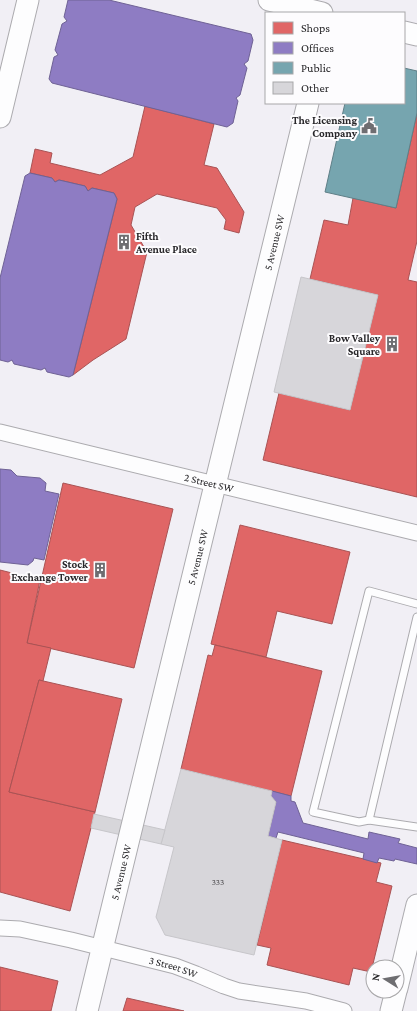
<svg xmlns="http://www.w3.org/2000/svg" width="417" height="1011" font-family="'Crimson Pro',serif">
	<style>
		.shops { fill: #e06666; stroke: #a95354 }
		.offices { fill: #8e7cc3; stroke: #6f6295 }
		.public { fill: #76a5af; stroke: #5f7f87 }
		.building { fill: #d7d6da; stroke: #c7c6ca }
		.lines { fill: none; stroke-linecap: round; stroke-linejoin: round }
		.lane-casing { stroke: #acabaf; stroke-width: 9 }
		.street-casing { stroke: #acabaf; stroke-width: 17 }
		.secondary-casing { stroke: #acabaf; stroke-width: 23 }
		.lane { stroke: #fdfdfe; stroke-width: 7 }
		.street { stroke: #fdfdfe; stroke-width: 15 }
		.secondary { stroke: #fdfdfe; stroke-width: 21 }
		.labels { text-anchor: middle; stroke-width: 4; stroke-linejoin: round; paint-order: stroke }
		.number-label { font-size: 9px; fill: #555457 }
		.poi-label { font-size: 11px; font-weight: bold; fill: #28272a; stroke: #fdfcfe; text-anchor: end }
		.street-label { font-size: 11px; fill: #28272a; stroke: #fdfcfe }
	</style>
	<rect width="100%" height="100%" fill="#f1eff5"/>
	<!-- shops -->
	<g class="shops">
		<polygon points="145,106 214,124 204,165 217,168 244,212 239,233 224,229 226,220 217,208 157,194 135,207 131,225 147,252 126,339 93,360 73,375 117,199 114,193 92,188 88,191 85,186 59,180 55,182 52,178 30,173 35,149 52,153 50,163 100,175 133,157"/>
		<polygon points="417,113 417,241 408,280 417,282 417,497 263,460 279,393 350,410 378,295 310,279 324,220 348,225 353,198 396,208"/>
		<polygon points="63,483 173,509 134,668 27,643"/>
		<polygon points="240,525 350,552 332,624 277,611 266,657 211,644"/>
		<polygon points="0,570 40,580 27,643 51,648 43,681 39,680 9,792 95,812 70,911 0,892"/>
		<polygon points="215,645 322,671 291,796 181,769 208,655 212,656"/>
		<polygon points="39,680 122,699 95,812 9,792"/>
		<polygon points="282,840 381,863 376,882 392,886 371,972 353,968 349,985 267,965 271,948 257,945"/>
		<polygon points="0,967 58,981 51,1011 0,1011"/>
		<polygon points="127,998 184,1011 123,1011"/>
	</g>
	<!-- offices -->
	<g class="offices">
		<polygon points="68,0 109,0 251,34 253,40 248,61 244,64 247,68 240,95 236,98 238,101 233,123 227,127 52,83 49,79 54,57 58,55 55,50 62,24 67,21 64,17"/>
		<polygon points="30,173 52,178 55,182 59,180 85,186 88,191 92,188 114,193 117,199 73,375 69,377 47,372 45,368 41,370 14,364 12,360 8,362 0,360 0,278 25,176"/>
		<polygon points="0,469 11,470 17,476 40,478 46,483 45,491 59,494 44,560 34,558 33,561 28,565 0,562"/>
		<polygon points="272,791 291,796 291,801 295,802 303,823 368,839 369,832 400,839 398,843 417,848 417,864 395,859 394,861 379,858 377,863 363,859 364,853 278,832 276,838 268,836 276,802 271,796"/>
	</g>
	<!-- public -->
	<polygon class="public" points="404,68 417,71 417,113 396,208 325,192 345,103 404,103"/>
	<!-- building -->
	<g class="building">
		<polygon points="301,277 378,295 350,410 274,392"/>
		<polygon points="181,769 272,791 271,796 276,802 268,836 282,840 254,955 165,935 156,917 174,847 161,844"/>
		<polygon points="94,814 165,830 161,844 91,828"/>
	</g>
	<g class="lines">
		<defs>
			<g id="lane">
				<polyline points="417,604 369,591 313,812 359,822 369,820 417,827"/>
				<polyline points="369,820 417,617"/>
			</g>
			<g id="street">
				<path id="s1" d="M0,432L417,533"/>
				<path id="s2" d="M0,928L20,929L71,940L175,966L196,974L224,986L239,991L306,1001L344,1011"/>
			</g>
			<g id="secondary">
				<polyline points="269,0 322,13"/>
				<polyline points="404,32 417,35"/>
				<polyline points="0,117 28,0"/>
				<polyline points="397,988 417,905"/>
				<path id="s3" d="M87,1011L308,103"/>
				<polyline points="391,1011 396,991"/>
			</g>
		</defs>
		<!-- lane casing -->
		<use href="#lane" class="lane-casing"/>
		<!-- street casing -->
		<use href="#street" class="street-casing"/>
		<!-- secondary casing -->
		<use href="#secondary" class="secondary-casing"/>
		<!-- lane -->
		<use href="#lane" class="lane"/>
		<!-- street -->
		<use href="#street" class="street"/>
		<!-- secondary -->
		<use href="#secondary" class="secondary"/>
	</g>
	<!-- icons -->
	<defs>
		<symbol id="civic-bare" viewBox="-9 -9 18 18"><path d="M-.6-6.5H3V-4.5H.6V-3L4-1V1h2V6H-6V1h2V-1L-.6-3ZM-1.2 2.5V6h2.4V2.5Z" fill="#6e6d71" stroke="#fdfcfe" stroke-width="2.5" paint-order="stroke"/></symbol>
		<symbol id="building-bare" viewBox="-9 -9 18 18"><path d="M-4-6H4V6H1V3H-1V6H-4ZM-2.5-4.3h1.7v1.8h-1.7ZM.8-4.3h1.7v1.8H.8ZM-2.5-1h1.7V.8h-1.7ZM.8-1h1.7V.8H.8Z" fill="#6e6d71" stroke="#fdfcfe" stroke-width="2.5" paint-order="stroke"/></symbol>
	</defs>
	<g fill-rule="evenodd">
		<use href="#civic-bare" x="358" y="115" width="22" height="22"/>
		<use href="#building-bare" x="113" y="231" width="22" height="22"/>
		<use href="#building-bare" x="381" y="333" width="22" height="22"/>
		<use href="#building-bare" x="89" y="559" width="22" height="22"/>
	</g>
	<g class="labels">
		<!-- number labels -->
		<g class="number-label">
			<text x="218" y="885">333</text>
		</g>
		<!-- poi labels -->
		<g class="poi-label">
			<text x="357" y="124">The Licensing<tspan x="357" dy="13">Company</tspan></text>
			<text x="136" y="240" text-anchor="start">Fifth<tspan x="136" dy="13">Avenue Place</tspan></text>
			<text x="380" y="342">Bow Valley<tspan x="380" dy="13">Square</tspan></text>
			<text x="88" y="568">Stock<tspan x="88" dy="13">Exchange Tower</tspan></text>
		</g>
		<!-- street labels -->
		<g class="street-label">
			<text dy="4" stroke="none"><textPath href="#s3" startOffset="791">5 Avenue SW</textPath></text>
			<text dy="4" stroke="none"><textPath href="#s1" startOffset="215">2 Street SW</textPath></text>
			<text dy="4" stroke="none"><textPath href="#s3" startOffset="467">5 Avenue SW</textPath></text>
			<text dy="4" stroke="none"><textPath href="#s3" startOffset="143">5 Avenue SW</textPath></text>
			<text dy="4" stroke="none"><textPath href="#s2" startOffset="178">3 Street SW</textPath></text>
		</g>
	</g>
	<!-- legend -->
	<rect x="265" y="12" width="140" height="92" fill="#fdfcfe" stroke="#a8a7a9"/>
	<rect x="273" y="22" width="20" height="12" fill="#e06666" stroke="#a8a7a9"/>
	<text x="301" y="32" font-size="12" fill="#28272a">Shops</text>
	<rect x="273" y="42" width="20" height="12" fill="#8e7cc3" stroke="#a8a7a9"/>
	<text x="301" y="52" font-size="12" fill="#28272a">Offices</text>
	<rect x="273" y="62" width="20" height="12" fill="#76a5af" stroke="#a8a7a9"/>
	<text x="301" y="72" font-size="12" fill="#28272a">Public</text>
	<rect x="273" y="82" width="20" height="12" fill="#d7d6da" stroke="#a8a7a9"/>
	<text x="301" y="92" font-size="12" fill="#28272a">Other</text>
	<!-- north arrow -->
	<g transform="translate(385 979) rotate(281)"><circle r="19" fill="#fdfcfe" stroke="#a8a7a9"/>
	<path d="M0-3L7 15L0 10L-7 15Z" fill="#6e6d71"/>
	<text y="-6" font-size="11" font-weight="bold" text-anchor="middle" fill="#28272a">N</text>
	</g>
</svg>
